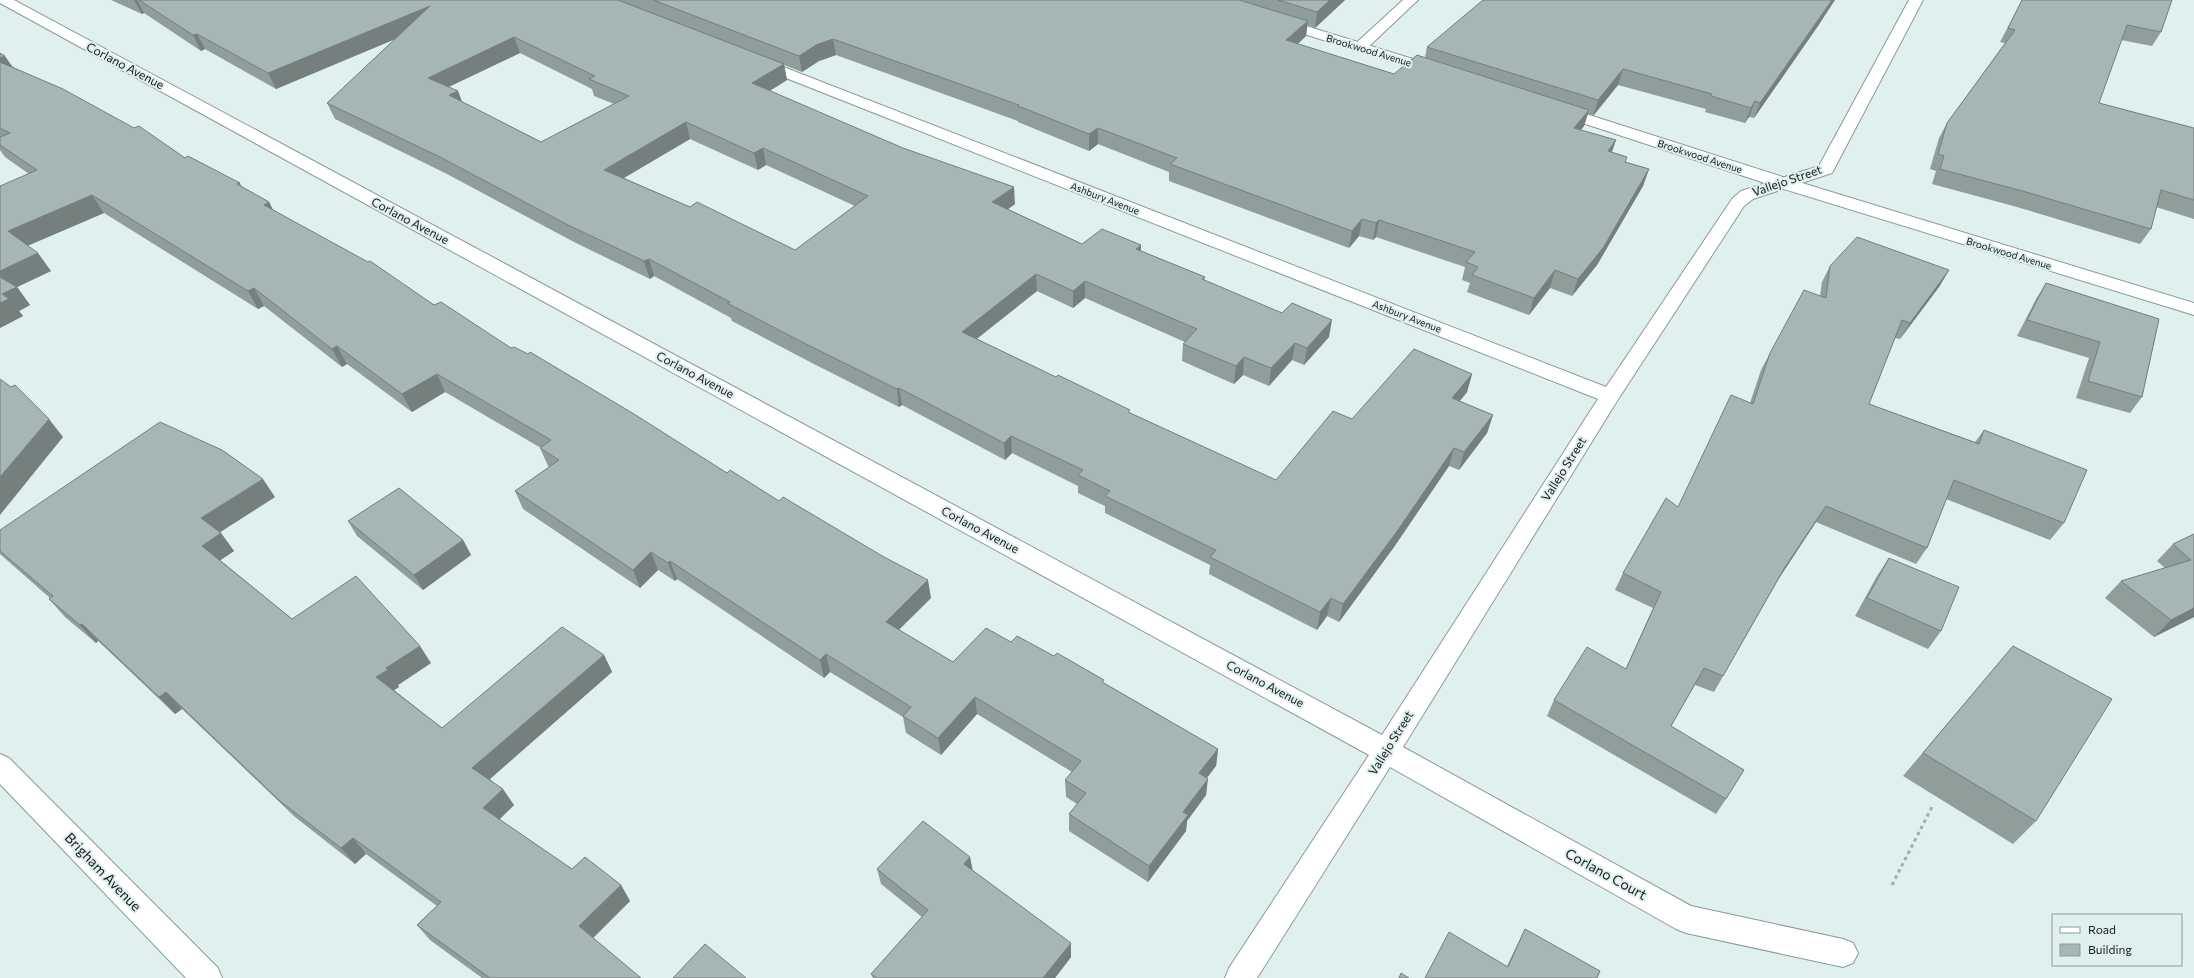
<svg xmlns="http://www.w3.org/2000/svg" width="2194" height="978" font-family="Commissioner,sans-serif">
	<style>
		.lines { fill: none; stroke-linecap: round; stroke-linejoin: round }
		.minor-casing { stroke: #8b9998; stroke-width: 2 }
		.tertiary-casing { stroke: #8b9998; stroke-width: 2 }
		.path { stroke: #a2aeae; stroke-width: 3; stroke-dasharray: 3.5 3.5; stroke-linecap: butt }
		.minor { fill: #fff; fill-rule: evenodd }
		.tertiary { fill: #fff; fill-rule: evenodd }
		.wall { fill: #8f9d9b; fill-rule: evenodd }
		.shaded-wall { fill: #747f7e }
		.building { fill: #a6b6b4; stroke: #747f7e; fill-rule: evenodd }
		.labels { text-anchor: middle; stroke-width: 4; stroke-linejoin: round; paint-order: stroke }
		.far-street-label { font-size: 10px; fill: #141a1a; stroke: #e0f0ef }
		.street-label { font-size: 12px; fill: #141a1a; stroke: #e0f0ef }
		.near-street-label { font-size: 14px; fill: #141a1a; stroke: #e0f0ef }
	</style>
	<rect width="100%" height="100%" fill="#e0f0ef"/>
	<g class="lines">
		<defs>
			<g id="minor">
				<polygon points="0,0 14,0 1382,735 1598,399 753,65 751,62 753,59 763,59 1606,387 1732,199 1741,191 1819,166 1909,0 1923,0 1832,173 1753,199 1744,206 1617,401 1403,747 1691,906 1843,939 1853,943 1858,953 1853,963 1843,967 1686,933 1676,929 1390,767 1257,978 1225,978 1229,968 1369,755 0,3"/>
				<polygon points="1403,0 1418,0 1365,50 1355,50 1353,47 1355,44"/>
			</g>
			<g id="tertiary">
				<polygon points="1277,17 1442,68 1445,71 1442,74 1432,74 1272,24 1270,21 1272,18"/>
				<polygon points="1558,105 1789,179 2194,303 2194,315 1777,187 1552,113 1550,110 1552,107"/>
				<polygon points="0,754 9,758 218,968 222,978 186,978 0,784"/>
			</g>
		</defs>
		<!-- minor casing -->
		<use href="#minor" class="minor-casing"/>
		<!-- tertiary casing -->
		<use href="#tertiary" class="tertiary-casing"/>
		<!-- path -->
		<polyline class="path" points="1892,885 1933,805"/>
		<!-- minor -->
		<use href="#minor" class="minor"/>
		<!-- tertiary -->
		<use href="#tertiary" class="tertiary"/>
	</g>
	<!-- wall -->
	<g class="wall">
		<path d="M111,0H1345L1315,28L1307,25L1306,36L1298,44L1394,74L1425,57L1427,47L1820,23L1754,118L1749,117L1745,123L1705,112L1706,109L1618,85L1593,116L1588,114L1584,126L1581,130L1616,140L1612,152L1626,162L1649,169L1643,186L1597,265L1572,296L1550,288L1529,315L1467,292L1470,283L1462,280L1465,267L1376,237L1373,240L1359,236L1349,248L1169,181V172L1098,144L1089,151L1018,122V121L836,55L819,61L802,72L784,65L787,80L770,91L1015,204L1008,209L1082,244L1141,251L1205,277L1204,281L1329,337L1304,365L1292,360L1269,386L1243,375L1234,384L1182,361L1183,344L1185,342L1085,298L1073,308L1037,291L977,339L1130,413L1276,480L1352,419L1472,374L1467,392L1460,401L1493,415L1487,433L1459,470L1449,466L1394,547L1339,622L1327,616L1317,630L1209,574L1210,565L1105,513V506L1078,493V486L1012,453L1005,460L902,405L899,407L810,362L732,321L731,318L654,276L650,279L574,242L447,174L335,119L327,103L395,39L276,89L205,49L201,51L144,13L142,14ZM520,53L592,89L594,96L614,104L541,142L462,102L458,91L448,87ZM690,139L758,170L766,165L855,206L795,250L690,207L624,178Z"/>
		<polygon points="2022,0 2172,0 2161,32 2152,46 2121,40 2099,103 2194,128 2194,219 2156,207 2151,229 2140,244 2017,207 1932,184 1936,171 1930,169 1939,138 1947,123 2005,43 2000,42"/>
		<polygon points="0,53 13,67 185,158 240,183 242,187 269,202 273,210 434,305 511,348 727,473 931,598 899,630 953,662 1011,642 1054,656 1104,683 1218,749 1216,766 1207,778 1206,795 1187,821 1186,831 1148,882 1069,831 1069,814 1077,804 1066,797 1065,780 1072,772 977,714 941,755 906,733 903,717 830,672 824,678 677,579 675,581 658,570 640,588 523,509 515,491 549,467 548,466 540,448 541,448 445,392 412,412 347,364 342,367 264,306 258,309 104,213 27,246 51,271 17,287 30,305 19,311 23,316 0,328 29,174 5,157 0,150"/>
		<polygon points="1830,266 1949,270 1939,287 1900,339 1895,338 1869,404 1975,442 1984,430 2064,523 2050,540 1946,499 1927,548 1916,564 1816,522 1778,580 1714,692 1695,685 1671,726 1726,799 1716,814 1547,716 1554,700 1626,668 1653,608 1615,590 1623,573 1678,507 1750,403 1761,370 1770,353 1820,296 1822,282"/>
		<polygon points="2046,283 2159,319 2142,397 2130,413 2076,398 2089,358 2017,336 2036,299"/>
		<polygon points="275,497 220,532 234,551 220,560 292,619 431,663 398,685 399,687 394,690 442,728 604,655 612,672 490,779 514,805 499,819 572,869 621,885 630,901 593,938 641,978 482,978 430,940 417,925 437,906 366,854 355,864 295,817 182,709 175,714 98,641 96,643 65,617 49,599 50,598 0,554 0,530"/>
		<polygon points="348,521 463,540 471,555 423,590 357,536"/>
		<polygon points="2194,534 2194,617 2154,637 2105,598 2121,581 2165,568 2157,561 2173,544"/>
		<polygon points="1889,558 1941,631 1928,649 1855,616 1877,576"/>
		<polygon points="2013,646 2036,821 2013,844 1903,776"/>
		<polygon points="970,857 972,870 1071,957 1055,978 873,978 871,974 922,917 881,884 877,869"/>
		<polygon points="1525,929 1597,978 1507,966 1517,945"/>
	</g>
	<!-- shaded-wall -->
	<g class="shaded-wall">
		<polygon points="134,0 137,0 144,13 142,14"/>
		<polygon points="1330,0 1345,0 1315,28 1317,12"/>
		<polygon points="1832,0 1835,0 1820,23 1754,118 1760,103"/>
		<polygon points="430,6 436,22 276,89 268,73"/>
		<polygon points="1308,21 1306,36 1284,56 1286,40"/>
		<polygon points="197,34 205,49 201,51 193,35"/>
		<polygon points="514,37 520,53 434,94 428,78"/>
		<polygon points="833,39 836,55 819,61 802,72 799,56 816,45"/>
		<polygon points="5,56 16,72 0,67 0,58"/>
		<polygon points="784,64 787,80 756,99 752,83"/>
		<polygon points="1623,69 1618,85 1593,116 1598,100"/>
		<polygon points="458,91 464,108 449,95"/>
		<polygon points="1755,101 1749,117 1745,123 1751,108"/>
		<polygon points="1589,110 1584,126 1569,144 1574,128"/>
		<polygon points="686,122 690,139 610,186 604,170"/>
		<polygon points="1098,128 1098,144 1089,151 1089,134"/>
		<polygon points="1616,140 1610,156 1608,151"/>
		<polygon points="763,148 766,165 758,170 754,153"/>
		<polygon points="1649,169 1643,186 1597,265 1572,296 1578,279"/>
		<polygon points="1014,187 1015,204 994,219 992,202"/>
		<polygon points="92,195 104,213 20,249 8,231"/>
		<polygon points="269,202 278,220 264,205"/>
		<polygon points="1362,219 1359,236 1349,248 1352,231"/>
		<polygon points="1379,220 1376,237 1373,240 1376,223"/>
		<polygon points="1141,245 1141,262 1136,249"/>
		<polygon points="38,253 51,271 17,287 30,305 19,311 23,316 0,328 0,303 2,294 0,282 0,271"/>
		<polygon points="649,259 654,276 650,279 644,261"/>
		<polygon points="1555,270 1550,288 1529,315 1534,298"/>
		<polygon points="1949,270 1939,287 1900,339 1910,323"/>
		<polygon points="1036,274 1037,291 963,349 962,332"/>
		<polygon points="1085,281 1085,298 1073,308 1073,291"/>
		<polygon points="254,288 264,306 258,309 248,291"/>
		<polygon points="1332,320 1329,337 1304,365 1307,348"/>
		<polygon points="1295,343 1292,360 1269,386 1271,368"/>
		<polygon points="337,346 347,364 342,367 332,349"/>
		<polygon points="1244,357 1243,375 1234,384 1236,366"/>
		<polygon points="437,374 445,392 412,412 402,394"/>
		<polygon points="1472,374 1467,392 1448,415 1452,398"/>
		<polygon points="899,388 902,405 899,407 897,389"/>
		<polygon points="1493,415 1487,433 1459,470 1464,452"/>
		<polygon points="49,419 63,437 0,515 0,477"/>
		<polygon points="1011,436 1012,453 1005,460 1004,443"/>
		<polygon points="1454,448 1449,466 1394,547 1339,622 1343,604"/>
		<polygon points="263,479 275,497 214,536 201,518"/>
		<polygon points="1826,506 1816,522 1775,584 1785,567"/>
		<polygon points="221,533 234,551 215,564 202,546"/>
		<polygon points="463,540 471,555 423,590 414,575"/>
		<polygon points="651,552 658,570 640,588 633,570"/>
		<polygon points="670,561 677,579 675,581 668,563"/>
		<polygon points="928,580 931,598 889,639 886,622"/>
		<polygon points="1331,598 1327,616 1317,630 1320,612"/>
		<polygon points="2194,608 2194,617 2154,637 2171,620"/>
		<polygon points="82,624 98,641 96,643 80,625"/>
		<polygon points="420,646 431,663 398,685 399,687 388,694 376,677 386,668"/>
		<polygon points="826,654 830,672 824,678 820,660"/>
		<polygon points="604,655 612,672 483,785 472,768"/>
		<polygon points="166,692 182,709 175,714 159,697"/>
		<polygon points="975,697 977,714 941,755 938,738"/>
		<polygon points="1218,749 1216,766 1197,790 1199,773"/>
		<polygon points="1208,779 1206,795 1187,821 1186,831 1148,882 1149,866 1183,812"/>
		<polygon points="503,789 514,805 494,825 483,808"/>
		<polygon points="353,838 366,854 355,864 341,848"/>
		<polygon points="970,857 973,872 964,864"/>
		<polygon points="621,885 630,901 589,942 579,926"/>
		<polygon points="1071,943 1071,957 1055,978 1043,978"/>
	</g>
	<!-- building -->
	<g class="building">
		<path d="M139,0H618L784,64L752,83L903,148L1014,187L992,202L1082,244L1102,229L1141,245L1136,249L1205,277L1202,279L1282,313L1292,303L1332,320L1307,348L1295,343L1271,368L1244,357L1236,366L1183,344L1197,329L1085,281L1073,291L1036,274L962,332L1056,377L1058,375L1130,410L1128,412L1276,480L1333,411L1352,419L1414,349L1472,374L1452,398L1493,415L1464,452L1454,448L1398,530L1343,604L1331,598L1320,612L1210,557L1216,550L1105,496L1110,491L1078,475L1083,470L1011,436L1004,443L899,388L897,389L806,344L727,303L730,302L649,259L644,261L568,225L440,157L327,103L430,6L268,73L197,34L193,35ZM514,37L595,76L589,79L629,96L541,142L449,95L458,91L428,78ZM686,122L754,153L763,148L868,196L795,250L697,202L690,207L604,170Z"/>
		<polygon points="653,0 1239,0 1308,21 1286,40 1394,74 1417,55 1589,110 1574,128 1616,140 1608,151 1627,157 1625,162 1649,169 1603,248 1578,279 1555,270 1534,298 1472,275 1478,267 1466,262 1475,252 1379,220 1376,223 1362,219 1352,231 1170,164 1177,158 1098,128 1089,134 1018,106 1019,105 833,39 816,45 799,56"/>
		<polygon points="1278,0 1330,0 1317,12"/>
		<polygon points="1483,0 1832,0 1760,103 1755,101 1751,108 1711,96 1712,94 1623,69 1598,100 1427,47"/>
		<polygon points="2022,0 2172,0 2161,32 2127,25 2099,103 2194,128 2194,200 2161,190 2151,229 2026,192 1940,169 1944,156 1938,154 1947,123 2015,30 2008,28"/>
		<polygon points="0,53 5,56 0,58"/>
		<polygon points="0,62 63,89 134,128 139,126 185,158 188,156 240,183 237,184 269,202 264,205 368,262 370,261 434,305 441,302 511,348 514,347 528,354 530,352 634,414 727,473 730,470 779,501 783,497 884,557 928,580 886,622 953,662 986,628 1011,642 1017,636 1054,656 1057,653 1104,680 1102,682 1218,749 1199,773 1208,779 1183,812 1188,815 1149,866 1069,814 1086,793 1065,780 1081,761 975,697 938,738 903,716 911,707 826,654 820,660 670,561 668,563 651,552 633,570 515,491 559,460 540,448 551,440 437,374 402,394 337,346 332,349 254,288 248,291 92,195 8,231 38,253 0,271 0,186 37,170 0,145 0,137 10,133 0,128"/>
		<polygon points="1857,237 1949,270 1910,323 1902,320 1869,404 1979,444 1984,430 2087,470 2064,523 1954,480 1927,548 1826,506 1785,567 1723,676 1704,668 1671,726 1744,770 1726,799 1554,700 1587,647 1626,669 1661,592 1623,573 1666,498 1678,507 1731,395 1753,404 1770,353 1804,290 1826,298 1830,266"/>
		<polygon points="0,277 17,287 2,294 9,299 0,303"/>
		<polygon points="2046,283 2159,319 2142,397 2088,381 2100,342 2027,320"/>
		<polygon points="0,379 11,387 15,385 49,419 0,477"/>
		<polygon points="160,422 222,450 263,479 201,518 221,533 202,546 292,619 356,576 420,646 386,668 388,670 376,677 442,728 562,627 604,655 472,768 503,789 483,808 572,869 585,857 621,885 579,926 641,978 490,978 417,925 441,902 353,838 341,848 280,801 166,692 159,697 82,624 80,625 49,599 53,596 0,551 0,530"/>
		<polygon points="399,488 463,540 414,575 348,521"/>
		<polygon points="2194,534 2194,608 2171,620 2121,581 2191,560 2173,544"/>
		<polygon points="1889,558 1959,587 1941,631 1867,598"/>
		<polygon points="2013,646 2112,699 2036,821 1923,753"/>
		<polygon points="923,821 970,857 964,864 1071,943 1043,978 877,978 871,974 928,910 877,869"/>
		<polygon points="1525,929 1600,971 1597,978 1425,978 1449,932 1508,967"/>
		<polygon points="705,944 746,978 673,978"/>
		<polygon points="1401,973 1409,978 1399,978"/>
	</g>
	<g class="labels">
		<!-- far-street labels -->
		<g class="far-street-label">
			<text transform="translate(1369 50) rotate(17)" y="4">Brookwood Avenue</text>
			<text transform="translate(1700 156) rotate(18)" y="4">Brookwood Avenue</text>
			<text transform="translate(1105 198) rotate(21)" y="4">Ashbury Avenue</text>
			<text transform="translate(2009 253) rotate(17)" y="4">Brookwood Avenue</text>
			<text transform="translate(1407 316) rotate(21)" y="4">Ashbury Avenue</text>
		</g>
		<!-- street labels -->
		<g class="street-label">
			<text transform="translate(125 66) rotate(28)" y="4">Corlano Avenue</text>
			<text transform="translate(1787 181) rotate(-19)" y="4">Vallejo Street</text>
			<text transform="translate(410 221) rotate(28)" y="4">Corlano Avenue</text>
			<text transform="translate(695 375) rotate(28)" y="4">Corlano Avenue</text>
			<text transform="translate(1564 469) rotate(-58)" y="4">Vallejo Street</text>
			<text transform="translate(980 530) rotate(28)" y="4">Corlano Avenue</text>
			<text transform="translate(1265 684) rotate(28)" y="4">Corlano Avenue</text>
			<text transform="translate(1391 743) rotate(-58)" y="4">Vallejo Street</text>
		</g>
		<!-- near-street labels -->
		<g class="near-street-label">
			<text transform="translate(103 872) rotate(46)" y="5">Brigham Avenue</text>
			<text transform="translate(1606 874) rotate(29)" y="5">Corlano Court</text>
		</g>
	</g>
	<!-- legend -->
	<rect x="2052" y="914" width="130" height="52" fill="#e0f0ef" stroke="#8e9a9a"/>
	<rect x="2060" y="927" width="20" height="6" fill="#ffffff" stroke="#8e9a9a"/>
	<text x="2088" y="934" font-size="12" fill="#141a1a">Road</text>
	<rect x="2060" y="944" width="20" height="12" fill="#a6b6b4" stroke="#8e9a9a"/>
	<text x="2088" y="954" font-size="12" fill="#141a1a">Building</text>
</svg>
